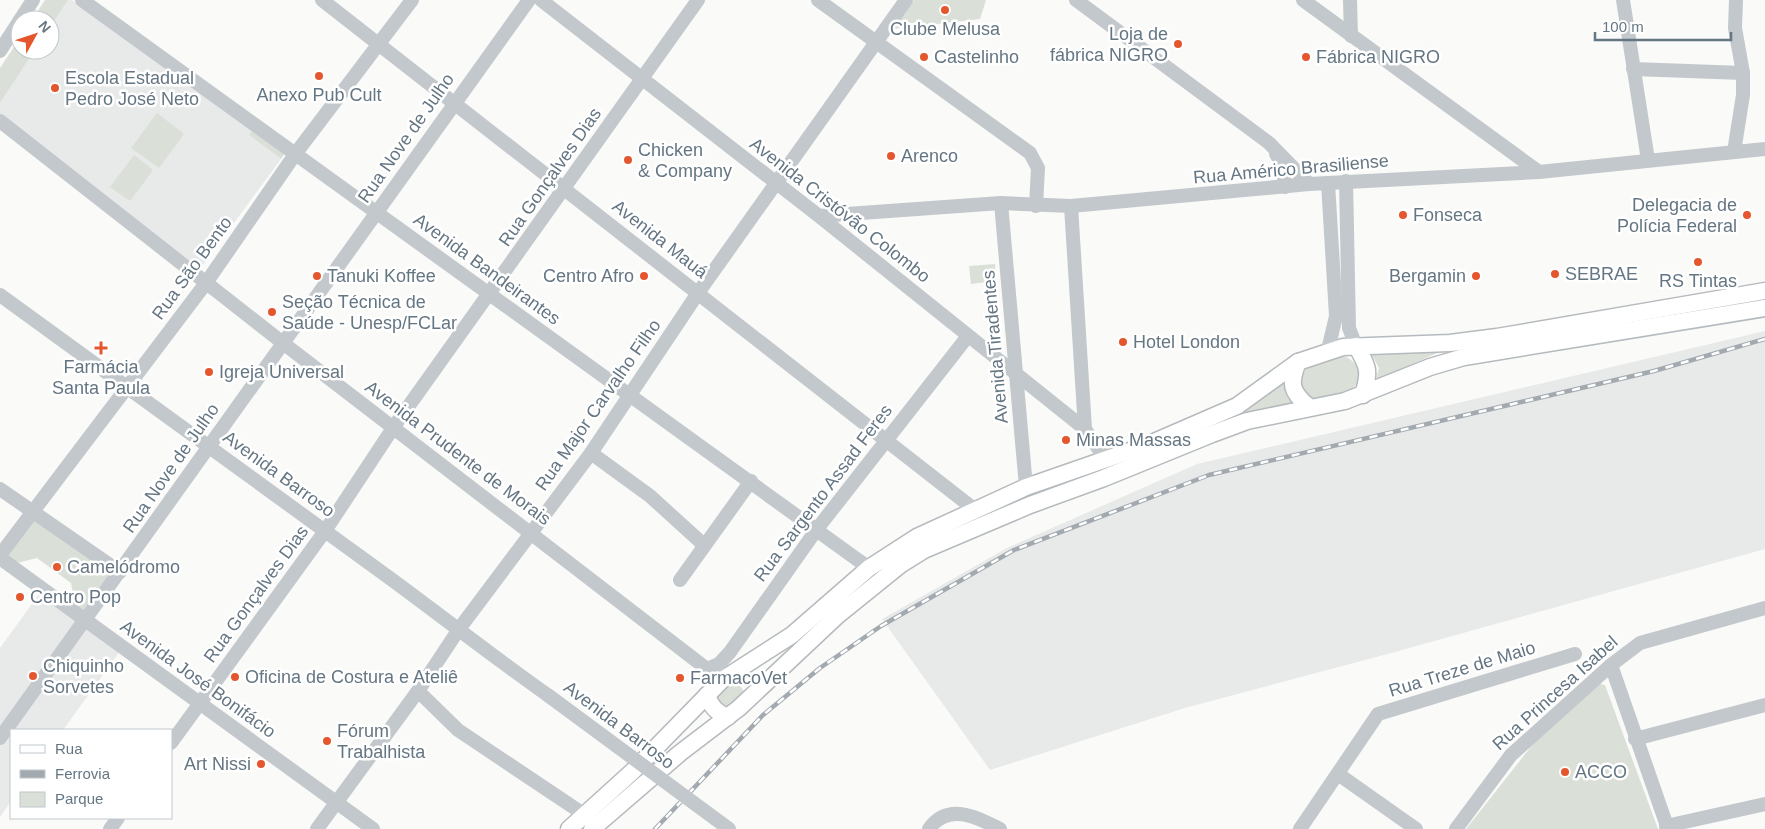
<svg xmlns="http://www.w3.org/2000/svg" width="1765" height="829" font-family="Arial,sans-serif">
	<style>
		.built { fill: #e8e9e9 }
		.green { fill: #dadfd7 }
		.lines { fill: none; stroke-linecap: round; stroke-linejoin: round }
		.major-casing { stroke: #b5babe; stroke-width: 19 }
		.minor { stroke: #c3c8cc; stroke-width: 14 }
		.major { stroke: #fff; stroke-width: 16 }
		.rail-casing { stroke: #a2aab0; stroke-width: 4.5 }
		.rail { stroke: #fff; stroke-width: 2.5; stroke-dasharray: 8; stroke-linecap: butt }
		.minor-bridge { stroke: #c3c8cc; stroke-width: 14 }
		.poi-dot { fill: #e4572e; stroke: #fff; stroke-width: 2 }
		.labels { text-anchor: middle; stroke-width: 5; stroke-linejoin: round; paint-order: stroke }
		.poi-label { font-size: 18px; fill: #657683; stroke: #fff; text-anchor: start }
		.street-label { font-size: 18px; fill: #657683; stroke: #fff }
	</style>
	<rect width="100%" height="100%" fill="#fafaf8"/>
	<!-- built -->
	<g class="built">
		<polygon points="68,0 72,0 253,129 249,135 281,159 200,269 0,115 0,103 35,50 50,50 50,27"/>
		<polygon points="1765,331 1765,549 1395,652 1185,708 990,770 882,619 1007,548 1197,464"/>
		<polygon points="40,593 120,651 63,730 11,730 11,801 0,817 0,648"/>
	</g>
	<!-- green -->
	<g class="green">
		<polygon points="45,0 68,0 50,27 50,20 32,20"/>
		<polygon points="914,0 986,0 980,19 893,29"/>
		<polygon points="20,38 20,50 35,50 0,103 0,68"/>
		<polygon points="157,113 184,134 159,168 131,148"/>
		<polygon points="253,129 285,153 281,159 249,135"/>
		<polygon points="134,155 153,170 130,201 110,187"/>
		<polygon points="995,264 996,281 971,284 969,266"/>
		<polygon points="1370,351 1437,353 1376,380 1379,368"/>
		<path d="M1338,355C1354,356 1368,375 1353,388C1343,396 1327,399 1315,401L1302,393C1296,365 1316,364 1338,355Z"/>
		<polygon points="1284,381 1286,395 1293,405 1233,415"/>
		<polygon points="36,515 112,570 83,610 75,604 71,583 37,558 17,563 7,555"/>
		<polygon points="732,682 737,682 743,690 743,694 727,708 718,704 716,695"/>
		<polygon points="1597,683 1605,685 1658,829 1466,829 1537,739"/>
	</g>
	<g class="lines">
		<defs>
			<g id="major">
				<path d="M1356,346C1369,367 1370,372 1363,395"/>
				<path d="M1298,362C1289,384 1291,392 1309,407"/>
				<path d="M707,695C711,707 717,713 728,717"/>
				<polyline points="569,829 633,771 722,680 792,635 869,568 917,537 1026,487 1147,445 1237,406 1298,362 1343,347 1450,343 1497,337 1765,291"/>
				<polyline points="592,829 680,753 739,708 838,615 900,565 924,550 1030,505 1104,478 1212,434 1247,421 1345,401 1430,367 1464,357 1765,308"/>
			</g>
		</defs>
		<!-- major casing -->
		<use href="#major" class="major-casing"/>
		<!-- minor -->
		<g class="minor">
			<polyline points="82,0 869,568"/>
			<polyline points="322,0 974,509"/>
			<polyline points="541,0 819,216 1085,429 1106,460"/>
			<polyline points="818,0 1030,153 1038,168 1036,206"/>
			<polyline points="1076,0 1269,143 1309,184"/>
			<polyline points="1303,0 1539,172"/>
			<polyline points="1350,0 1351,36"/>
			<polyline points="1623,0 1648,160"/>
			<polyline points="20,20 33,0"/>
			<polyline points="0,51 20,20"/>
			<polyline points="1633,69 1743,73"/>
			<polyline points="0,121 283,343 707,669"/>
			<polyline points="1734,152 1743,95 1743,73 1735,28 1736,0"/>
			<polyline points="1276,154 1282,163 1285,187"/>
			<polyline points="1346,181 1349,328 1356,346"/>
			<polyline points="1001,203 1026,487"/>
			<polyline points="1071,206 1085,429"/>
			<polyline points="819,216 1001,203 1071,206 1309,184 1539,172 1765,149"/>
			<path d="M0,295C130,390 261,484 391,579C444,618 495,658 549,696"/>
			<polyline points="1328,350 1336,316 1328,183"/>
			<polyline points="591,453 650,496 704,545"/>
			<polyline points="0,489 120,572"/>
			<polyline points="0,555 206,283 296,153 412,0"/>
			<polyline points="0,558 373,829"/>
			<polyline points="680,580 751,481"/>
			<polyline points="1611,665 1668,829"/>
			<polyline points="707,669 719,664 730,652 817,529 968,336"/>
			<polyline points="418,691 458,730 585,815"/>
			<polyline points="0,738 529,0"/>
			<polyline points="1635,739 1765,705"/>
			<polyline points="171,743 325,531 393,428 698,0"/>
			<polyline points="1338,774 1416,829"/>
			<polyline points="1666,826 1765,804"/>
			<polyline points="110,829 118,818"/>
			<polyline points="317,829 418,691 459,629 591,453 698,293 906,0"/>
			<path d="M929,829C948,802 977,817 1000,829"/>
			<polyline points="1300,829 1378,714 1575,654"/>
			<polyline points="1456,829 1511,755 1611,665 1640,643 1765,608"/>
		</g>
		<!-- major -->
		<use href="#major" class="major"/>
		<defs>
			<polyline id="rail" points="655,829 763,715 820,668 881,626 1014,550 1209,475 1654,371 1765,339"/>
		</defs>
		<!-- rail casing -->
		<use href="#rail" class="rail-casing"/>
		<!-- rail -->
		<use href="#rail" class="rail"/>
		<!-- minor-bridge -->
		<polyline class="minor-bridge" points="549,696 729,829"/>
	</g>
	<!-- markers -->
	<g class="poi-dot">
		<circle cx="945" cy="10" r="5"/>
		<circle cx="1178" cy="44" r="5"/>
		<circle cx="924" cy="57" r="5"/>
		<circle cx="1306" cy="57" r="5"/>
		<circle cx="319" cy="76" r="5"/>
		<circle cx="55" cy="88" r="5"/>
		<circle cx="891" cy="156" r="5"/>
		<circle cx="628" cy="160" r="5"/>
		<circle cx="1403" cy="215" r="5"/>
		<circle cx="1747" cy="215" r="5"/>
		<circle cx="1698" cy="262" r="5"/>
		<circle cx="1555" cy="274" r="5"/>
		<circle cx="317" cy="276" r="5"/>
		<circle cx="644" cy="276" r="5"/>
		<circle cx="1476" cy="276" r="5"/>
		<circle cx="272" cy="312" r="5"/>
		<circle cx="1123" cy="342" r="5"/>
		<path d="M98.5 340.5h5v5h5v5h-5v5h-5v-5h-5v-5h5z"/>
		<circle cx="209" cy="372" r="5"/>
		<circle cx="1066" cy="440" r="5"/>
		<circle cx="57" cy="567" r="5"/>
		<circle cx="20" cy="597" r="5"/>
		<circle cx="33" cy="676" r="5"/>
		<circle cx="235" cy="677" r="5"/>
		<circle cx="680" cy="678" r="5"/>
		<circle cx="327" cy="741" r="5"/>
		<circle cx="261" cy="764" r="5"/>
		<circle cx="1565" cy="772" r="5"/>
	</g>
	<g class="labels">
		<!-- poi labels -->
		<g class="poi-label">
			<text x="945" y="35" text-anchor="middle">Clube Melusa</text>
			<text x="1168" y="40" text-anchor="end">Loja de<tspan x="1168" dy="21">fábrica NIGRO</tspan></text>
			<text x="934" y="63">Castelinho</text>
			<text x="1316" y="63">Fábrica NIGRO</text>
			<text x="65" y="84">Escola Estadual<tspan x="65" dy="21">Pedro José Neto</tspan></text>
			<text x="319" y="101" text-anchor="middle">Anexo Pub Cult</text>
			<text x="638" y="156">Chicken<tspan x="638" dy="21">&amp; Company</tspan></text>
			<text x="901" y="162">Arenco</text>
			<text x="1737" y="211" text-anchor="end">Delegacia de<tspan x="1737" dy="21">Polícia Federal</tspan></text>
			<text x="1413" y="221">Fonseca</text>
			<text x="1565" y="280">SEBRAE</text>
			<text x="327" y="282">Tanuki Koffee</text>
			<text x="634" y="282" text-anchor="end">Centro Afro</text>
			<text x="1466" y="282" text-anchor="end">Bergamin</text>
			<text x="1698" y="287" text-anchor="middle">RS Tintas</text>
			<text x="282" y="308">Seção Técnica de<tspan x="282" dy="21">Saúde - Unesp/FCLar</tspan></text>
			<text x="1133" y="348">Hotel London</text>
			<text x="101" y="373" text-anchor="middle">Farmácia<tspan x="101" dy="21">Santa Paula</tspan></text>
			<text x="219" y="378">Igreja Universal</text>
			<text x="1076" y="446">Minas Massas</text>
			<text x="67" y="573">Camelódromo</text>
			<text x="30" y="603">Centro Pop</text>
			<text x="43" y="672">Chiquinho<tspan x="43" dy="21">Sorvetes</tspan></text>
			<text x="245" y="683">Oficina de Costura e Ateliê</text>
			<text x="690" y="684">FarmacoVet</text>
			<text x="337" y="737">Fórum<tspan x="337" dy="21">Trabalhista</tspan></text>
			<text x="251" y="770" text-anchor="end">Art Nissi</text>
			<text x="1575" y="778">ACCO</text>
		</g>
		<!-- street labels -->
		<g class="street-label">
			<text transform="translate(406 138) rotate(-55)" y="6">Rua Nove de Julho</text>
			<text transform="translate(1291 169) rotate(-5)" y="6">Rua Américo Brasiliense</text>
			<text transform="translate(550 177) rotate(-55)" y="6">Rua Gonçalves Dias</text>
			<text transform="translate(840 210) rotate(38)" y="6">Avenida Cristóvão Colombo</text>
			<text transform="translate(660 239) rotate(38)" y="6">Avenida Mauá</text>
			<text transform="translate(192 268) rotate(-54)" y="6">Rua São Bento</text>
			<text transform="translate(487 269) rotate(36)" y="6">Avenida Bandeirantes</text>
			<text transform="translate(995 347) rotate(-95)" y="6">Avenida Tiradentes</text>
			<text transform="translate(598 405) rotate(-55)" y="6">Rua Major Carvalho Filho</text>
			<text transform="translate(458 453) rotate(37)" y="6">Avenida Prudente de Morais</text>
			<text transform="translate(171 468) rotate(-55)" y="6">Rua Nove de Julho</text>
			<text transform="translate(279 474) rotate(36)" y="6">Avenida Barroso</text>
			<text transform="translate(823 493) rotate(-53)" y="6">Rua Sargento Assad Feres</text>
			<text transform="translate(256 594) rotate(-54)" y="6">Rua Gonçalves Dias</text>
			<text transform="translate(1462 669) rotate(-17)" y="6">Rua Treze de Maio</text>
			<text transform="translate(198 679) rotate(36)" y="6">Avenida José Bonifácio</text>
			<text transform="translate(1555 693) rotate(-42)" y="6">Rua Princesa Isabel</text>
			<text transform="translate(619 725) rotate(37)" y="6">Avenida Barroso</text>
		</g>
	</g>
	<!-- legend -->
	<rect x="10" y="729" width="162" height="90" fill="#ffffff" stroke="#c1c8cd"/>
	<rect x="20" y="745" width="25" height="8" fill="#ffffff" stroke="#c1c8cd"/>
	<text x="55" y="754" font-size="15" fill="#657683">Rua</text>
	<rect x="20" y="770" width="25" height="8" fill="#a2aab0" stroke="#c1c8cd"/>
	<text x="55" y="779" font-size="15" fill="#657683">Ferrovia</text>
	<rect x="20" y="792" width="25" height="15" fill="#dadfd7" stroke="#c1c8cd"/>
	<text x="55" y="804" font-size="15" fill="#657683">Parque</text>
	<!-- north arrow -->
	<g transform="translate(35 35) rotate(50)"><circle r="24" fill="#ffffff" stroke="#c1c8cd"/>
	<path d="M0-4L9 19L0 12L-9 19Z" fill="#e4572e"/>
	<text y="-8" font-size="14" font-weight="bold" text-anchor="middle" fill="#657683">N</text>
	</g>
	<!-- scale -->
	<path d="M1595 32v8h136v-8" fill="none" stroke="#657683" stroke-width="2.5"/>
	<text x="1602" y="32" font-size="15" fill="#657683" stroke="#ffffff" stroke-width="4" paint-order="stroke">100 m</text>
</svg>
